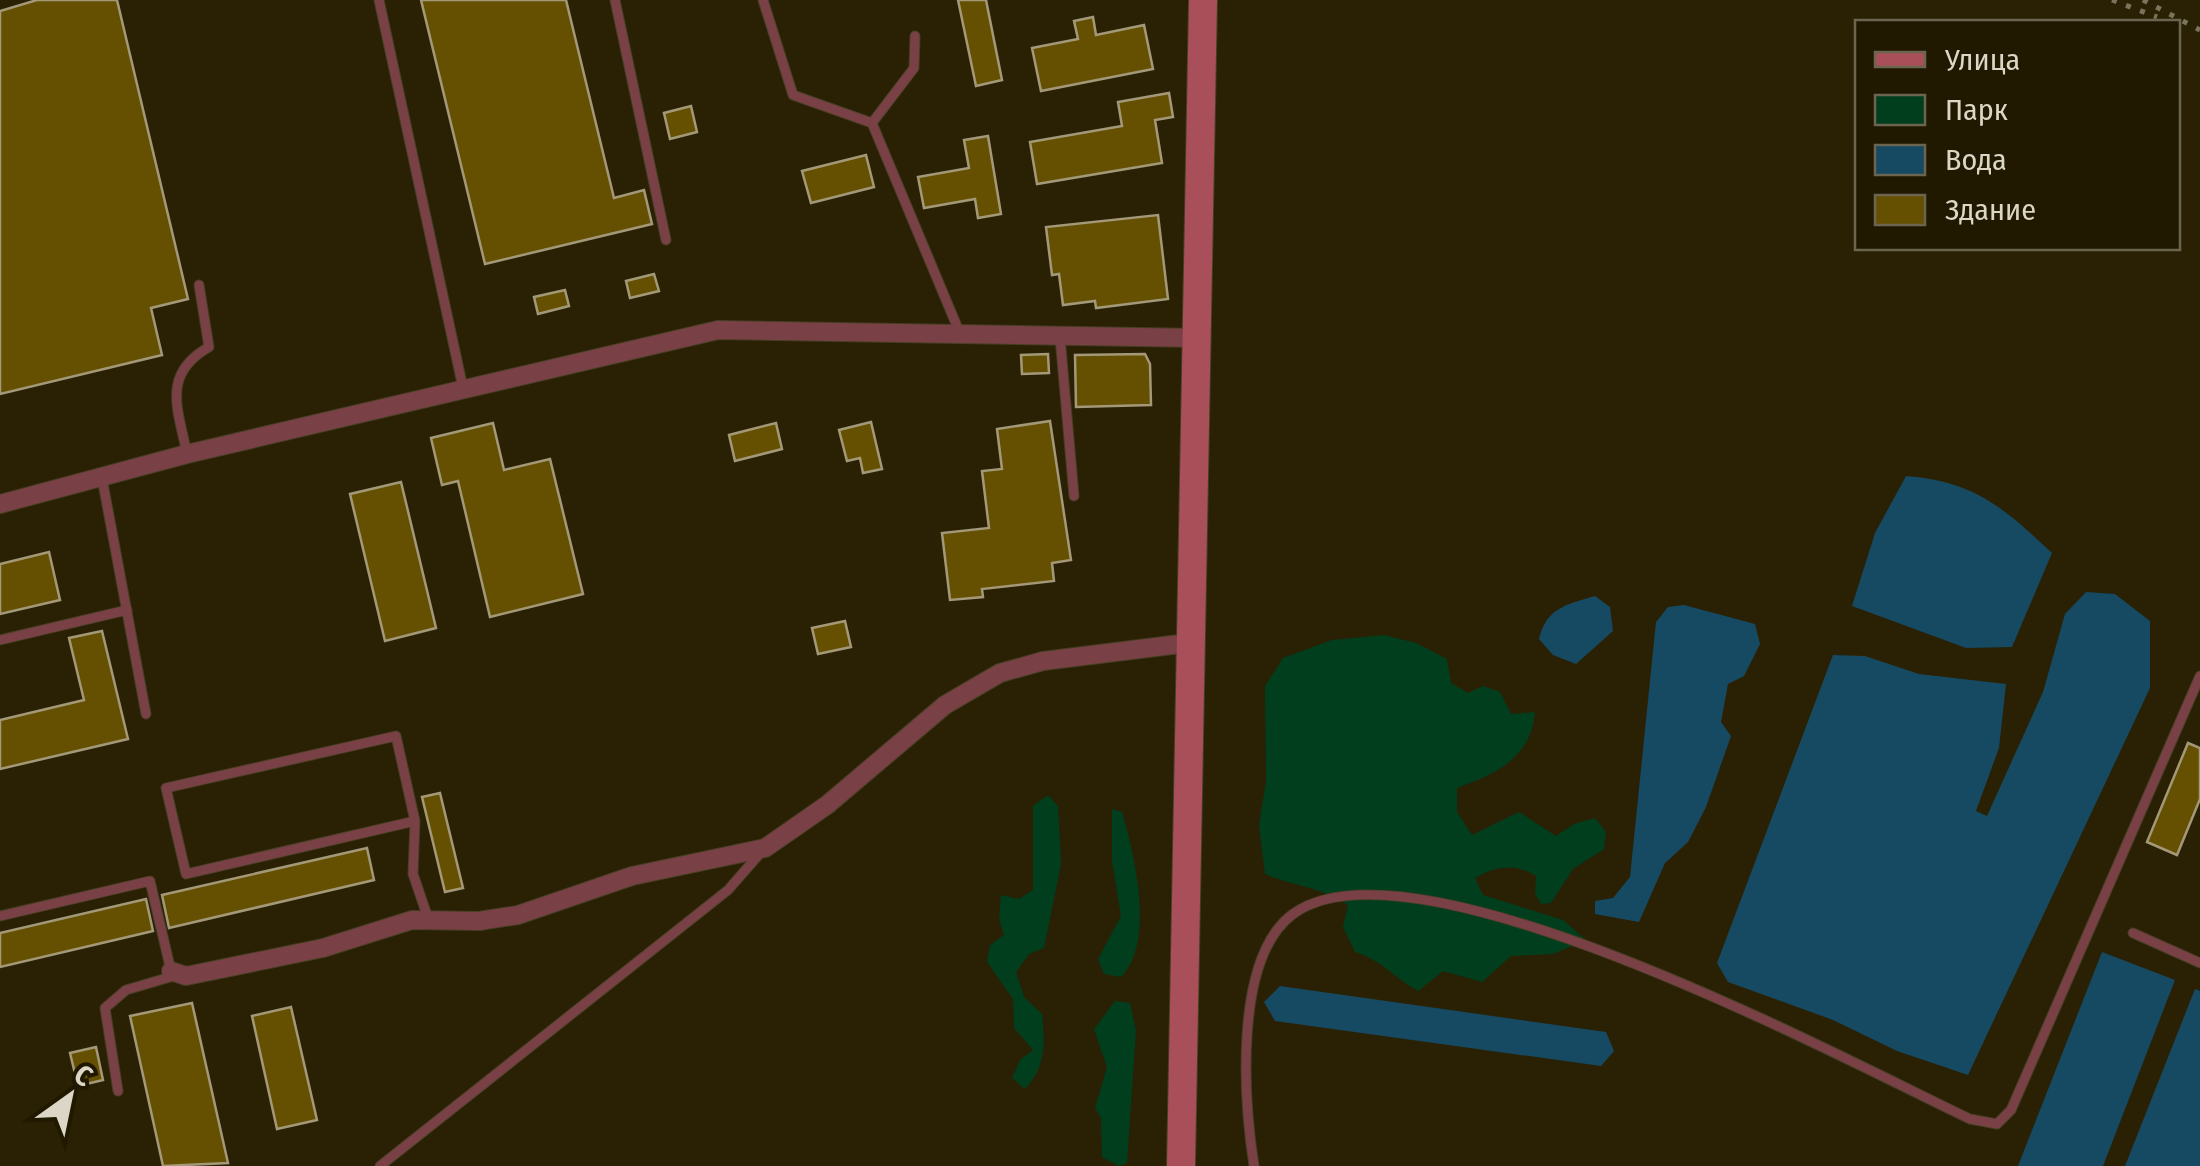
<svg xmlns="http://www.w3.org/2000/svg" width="2200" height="1166" font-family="'Fira Sans Condensed',sans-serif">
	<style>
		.green { fill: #003e1e }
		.water { fill: #164962 }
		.building { fill: #645000; stroke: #a39979; stroke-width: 2.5 }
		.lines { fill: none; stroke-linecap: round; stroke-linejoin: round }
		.lane-casing { stroke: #463e23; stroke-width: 11 }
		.street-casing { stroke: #463e23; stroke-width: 20 }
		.secondary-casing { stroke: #463e23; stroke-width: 30 }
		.lane { stroke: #794146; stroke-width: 9 }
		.street { stroke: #794146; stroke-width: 18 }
		.secondary { stroke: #a94f5a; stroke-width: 28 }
		.rail { stroke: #7b745d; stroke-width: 5; stroke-dasharray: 5 10; stroke-linecap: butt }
	</style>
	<rect width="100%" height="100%" fill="#2a2104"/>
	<!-- green -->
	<g class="green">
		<path d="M1384,635L1416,643L1447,659L1451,683L1468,693L1483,686L1500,692L1511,714L1535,712C1531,758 1496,774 1457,788V812L1472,835L1519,812L1556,836L1574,824L1595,818L1606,832L1604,849L1573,869L1551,903L1541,904L1535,893L1536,876C1514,863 1497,866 1475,878L1483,895L1563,920L1586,940L1553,954L1511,956L1482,982L1443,971L1418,991C1393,977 1383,961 1355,952L1343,927L1348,905C1322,887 1295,887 1265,874L1259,825L1266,781L1265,686L1283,658L1332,640Z"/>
		<path d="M1048,795L1058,806L1061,864L1044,948L1029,954L1016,972L1024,997L1042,1014C1045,1044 1046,1067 1025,1089L1012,1078L1020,1060L1033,1050L1014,1028L1013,999L987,962L990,945L1004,935L999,919L1001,895L1019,899L1033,890V806Z"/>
		<path d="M1112,809L1122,812C1134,853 1156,942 1121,977L1104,974L1098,959L1121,916L1112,861Z"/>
		<polygon points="1115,1001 1130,1003 1136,1031 1127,1163 1119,1166 1102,1157 1101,1118 1095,1108 1107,1067 1094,1029"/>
	</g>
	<!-- water -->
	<g class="water">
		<path d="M1906,476C1974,481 2004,508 2052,553L2012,647L1966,648L1852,606L1875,533Z"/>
		<polygon points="2086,592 2115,594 2150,621 2150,688 1968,1075 1897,1051 1833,1020 1728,982 1717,963 1833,655 1865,656 1919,674 2006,684 1999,748 1976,811 1987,816 2043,692 2065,614"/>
		<path d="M1595,596L1610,607L1613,631L1576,664L1553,655L1539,639C1547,607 1566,605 1595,596Z"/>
		<polygon points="1684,605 1755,624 1760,644 1744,676 1728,684 1721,722 1731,736 1706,807 1688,842 1665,863 1639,922 1595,914 1595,901 1613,898 1630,877 1656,622 1668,607"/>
		<polygon points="2102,952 2175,980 2103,1166 2018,1166"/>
		<polygon points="1280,986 1606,1032 1614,1051 1601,1066 1275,1021 1264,1002"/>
		<polygon points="2195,989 2200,991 2200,1166 2125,1166"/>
	</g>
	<!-- building -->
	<g class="building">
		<polygon points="37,0 117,0 188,299 151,308 162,355 0,394 0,11"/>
		<polygon points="421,0 566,0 614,198 644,190 652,224 485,264"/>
		<polygon points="958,0 986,0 1002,80 976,86"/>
		<polygon points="1093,17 1096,35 1144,25 1153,69 1041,91 1032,48 1078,39 1074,21"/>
		<polygon points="1169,93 1173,117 1155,120 1162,163 1037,184 1030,142 1122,126 1118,102"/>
		<polygon points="691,106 697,132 670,139 664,113"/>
		<polygon points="988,136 1001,214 978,218 975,199 924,208 918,177 969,168 964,140"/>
		<polygon points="866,155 874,187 811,203 802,171"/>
		<polygon points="1158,215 1168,299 1096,308 1095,301 1063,305 1059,274 1052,275 1046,227"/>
		<polygon points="654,274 659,291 630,298 626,281"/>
		<polygon points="565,290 569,306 538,314 534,297"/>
		<polygon points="1048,354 1049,373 1022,374 1021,355"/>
		<polygon points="1145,354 1150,364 1151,405 1076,407 1075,355"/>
		<polygon points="1050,421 1071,560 1052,563 1054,581 982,589 983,597 950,600 942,533 989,528 982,471 1002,469 997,429"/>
		<polygon points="871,422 882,469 863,473 860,458 847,461 839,430"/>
		<polygon points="493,423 504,470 550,459 583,594 490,617 458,481 442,485 431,438"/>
		<polygon points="776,423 782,449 735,461 729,435"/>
		<polygon points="401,482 436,628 385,641 350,494"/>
		<polygon points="49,552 60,600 0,614 0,564"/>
		<polygon points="845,621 851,647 818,654 812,628"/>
		<polygon points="102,631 128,739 0,769 0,720 84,700 69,638"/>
		<polygon points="2188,743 2200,748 2200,799 2177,855 2147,842"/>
		<polygon points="440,793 463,888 445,892 422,797"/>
		<polygon points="367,848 374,880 169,928 162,895"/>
		<polygon points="146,899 153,931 0,967 0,933"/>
		<polygon points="192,1003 228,1163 163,1166 130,1016"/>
		<polygon points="291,1007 317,1120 277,1129 252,1016"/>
		<polygon points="96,1047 103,1080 78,1086 70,1053"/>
	</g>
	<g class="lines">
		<defs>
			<g id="lane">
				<polyline points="379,0 463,388"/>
				<polyline points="615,0 666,240"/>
				<polyline points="763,0 793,95 872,123 959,331"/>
				<polyline points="872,123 914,68 915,36"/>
				<polyline points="1060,337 1074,496"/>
				<path d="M187,454C178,409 161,374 209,347L199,285"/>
				<polyline points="102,478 146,714"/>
				<polyline points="0,640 127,610"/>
				<polyline points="415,821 186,874 166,788 396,736 415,821 413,874 428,918"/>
				<polyline points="0,916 150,881 171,971"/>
				<polyline points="2133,933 2200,963"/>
				<polyline points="118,1091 105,1008 126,990 177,975"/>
				<polyline points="380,1166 728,890 763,850"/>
				<path d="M1254,1166C1244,1101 1233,958 1293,914C1412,827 1845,1060 1970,1119L1997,1124L2011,1110L2200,676"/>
			</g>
			<g id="street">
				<polyline points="0,504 187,454 718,330 1198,338"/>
				<polyline points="171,971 186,976 323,948 412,920 479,921 518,915 632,876 765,848 827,805 945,705 1000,673 1043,661 1188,643"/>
			</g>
			<polyline id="secondary" points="1181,1166 1203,0"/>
		</defs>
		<!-- lane casing -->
		<use href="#lane" class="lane-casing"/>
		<!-- street casing -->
		<use href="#street" class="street-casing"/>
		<!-- secondary casing -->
		<use href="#secondary" class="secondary-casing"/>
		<!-- lane -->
		<use href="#lane" class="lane"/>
		<!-- street -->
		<use href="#street" class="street"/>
		<!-- secondary -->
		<use href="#secondary" class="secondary"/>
		<!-- rail -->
		<g class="rail">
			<polyline points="2112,0 2157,17"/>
			<polyline points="2143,0 2200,30"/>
		</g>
	</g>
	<!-- legend -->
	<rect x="1855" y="20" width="325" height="230" fill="#211800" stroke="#6b644f" stroke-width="2.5"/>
	<rect x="1875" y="52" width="50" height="15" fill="#a94f5a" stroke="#6b644f" stroke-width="2.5"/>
	<text x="1945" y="70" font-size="30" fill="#dbd6c5">Улица</text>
	<rect x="1875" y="95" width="50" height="30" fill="#003e1e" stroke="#6b644f" stroke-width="2.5"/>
	<text x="1945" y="120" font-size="30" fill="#dbd6c5">Парк</text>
	<rect x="1875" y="145" width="50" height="30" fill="#164962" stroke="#6b644f" stroke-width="2.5"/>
	<text x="1945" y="170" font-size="30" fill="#dbd6c5">Вода</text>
	<rect x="1875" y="195" width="50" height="30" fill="#645000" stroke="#6b644f" stroke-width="2.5"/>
	<text x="1945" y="220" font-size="30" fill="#dbd6c5">Здание</text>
	<!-- north arrow -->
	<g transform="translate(70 1096) rotate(33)" stroke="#211800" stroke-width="8" paint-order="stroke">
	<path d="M0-8L18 38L0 25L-18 38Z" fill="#dbd6c5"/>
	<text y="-15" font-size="28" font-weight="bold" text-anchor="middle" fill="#dbd6c5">С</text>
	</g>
</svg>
